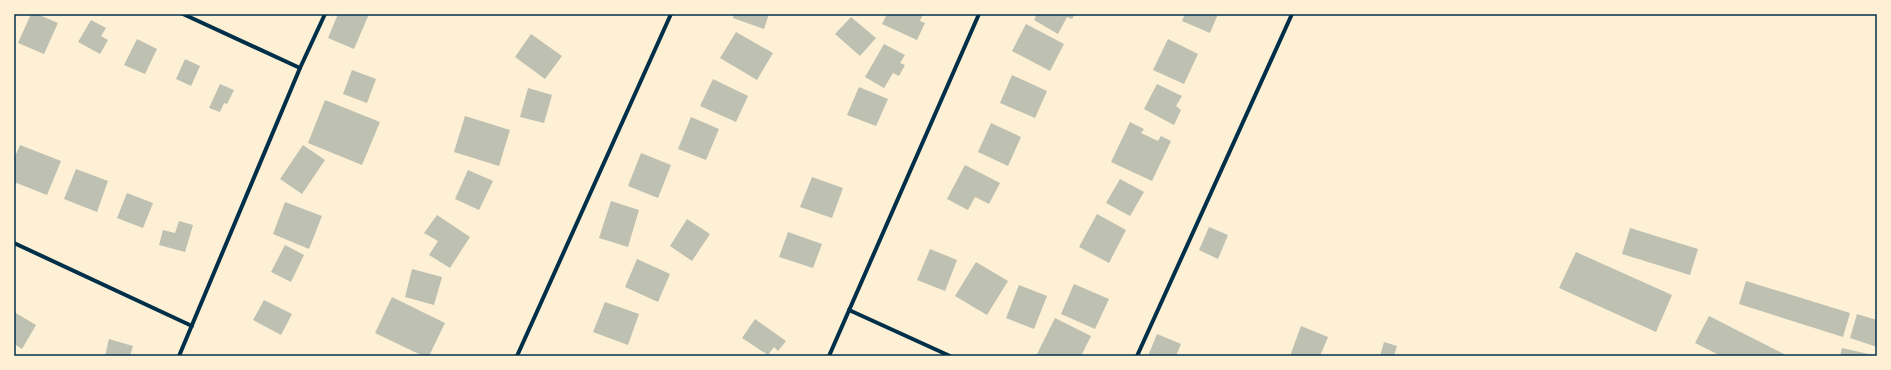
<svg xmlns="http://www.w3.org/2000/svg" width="1891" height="370" font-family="'Alegreya Sans',sans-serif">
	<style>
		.building { fill: #bec0b2 }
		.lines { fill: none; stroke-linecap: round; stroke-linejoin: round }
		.minor { stroke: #003049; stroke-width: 4 }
		.neatline { fill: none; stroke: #003049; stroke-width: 1.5 }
	</style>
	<rect width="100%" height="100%" fill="#fdf0d5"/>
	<!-- building -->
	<g class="building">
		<polygon points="31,14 37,14 58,23 44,54 18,43"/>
		<polygon points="338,14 369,14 354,49 328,38"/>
		<polygon points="734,14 769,14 764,29 733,18"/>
		<polygon points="887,14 923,14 920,21 925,23 917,40 882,24"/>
		<polygon points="1037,14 1075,14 1072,19 1067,17 1058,34 1034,20"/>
		<polygon points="1185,14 1218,14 1210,33 1182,21"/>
		<polygon points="851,17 876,38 860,56 835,34"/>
		<polygon points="91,20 106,28 101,36 108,40 100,54 78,42"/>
		<polygon points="1026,24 1064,44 1050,71 1012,51"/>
		<polygon points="736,32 773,53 757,80 720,58"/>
		<polygon points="531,34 562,56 545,79 515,57"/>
		<polygon points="137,39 157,49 145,74 124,65"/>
		<polygon points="1168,39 1198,54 1184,84 1153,70"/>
		<polygon points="884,44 905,55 900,63 905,65 899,76 893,73 884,88 865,77"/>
		<polygon points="185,59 200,66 191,86 176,79"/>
		<polygon points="352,70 376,79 367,103 343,94"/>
		<polygon points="1012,75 1047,91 1035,118 1000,103"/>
		<polygon points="713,79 748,96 736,122 700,106"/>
		<polygon points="220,84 234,90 227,104 224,103 220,112 209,108"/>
		<polygon points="1157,84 1182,96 1176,106 1181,110 1174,125 1144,109"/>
		<polygon points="859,87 888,99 876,126 847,115"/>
		<polygon points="528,88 552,95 544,123 520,117"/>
		<polygon points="325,100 380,122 362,165 308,143"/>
		<polygon points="465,116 510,130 499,166 454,152"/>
		<polygon points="691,117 719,129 706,160 678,149"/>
		<polygon points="1130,122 1144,129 1141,133 1158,141 1161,136 1171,141 1152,181 1111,162"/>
		<polygon points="991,123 1021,137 1008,166 978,152"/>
		<polygon points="20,145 61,161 47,195 14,182 14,159"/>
		<polygon points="303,145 325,160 302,194 280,179"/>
		<polygon points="641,153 671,165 658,198 628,186"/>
		<polygon points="965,165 1000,183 989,204 975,197 968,210 947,199"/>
		<polygon points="76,169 108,181 97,212 64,199"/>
		<polygon points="468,170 493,181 479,210 455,199"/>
		<polygon points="812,177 843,188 832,218 800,207"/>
		<polygon points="1120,179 1144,192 1130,216 1106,203"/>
		<polygon points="127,193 153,203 143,228 117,218"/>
		<polygon points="611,201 639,210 628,247 599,238"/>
		<polygon points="285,202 322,216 309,249 273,234"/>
		<polygon points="1097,214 1126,230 1109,263 1079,247"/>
		<polygon points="437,215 470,237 450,268 429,255 438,241 424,233"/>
		<polygon points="687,219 710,234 692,261 670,246"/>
		<polygon points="179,221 193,225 185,252 159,245 163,230 175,233"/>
		<polygon points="1209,227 1228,235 1218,259 1199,250"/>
		<polygon points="1630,228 1698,249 1690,275 1622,254"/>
		<polygon points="788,232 822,244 813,268 779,257"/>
		<polygon points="285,245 304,255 291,282 271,272"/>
		<polygon points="930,249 957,260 945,291 917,280"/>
		<polygon points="1576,252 1672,295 1656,332 1559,288"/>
		<polygon points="637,259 670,274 658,302 625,287"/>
		<polygon points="976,262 1008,281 987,315 955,296"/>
		<polygon points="412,269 442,277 434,305 405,297"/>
		<polygon points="1746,281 1850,313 1843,337 1739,304"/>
		<polygon points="1074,284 1109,299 1095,329 1061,314"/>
		<polygon points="1019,285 1047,296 1034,329 1006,318"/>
		<polygon points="392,297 445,323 429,356 423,356 375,333"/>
		<polygon points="264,300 292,314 281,335 253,320"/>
		<polygon points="605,302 639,314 628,345 593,332"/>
		<polygon points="14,312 36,325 22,349 14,344"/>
		<polygon points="1857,314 1877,320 1877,347 1850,338"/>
		<polygon points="1709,316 1788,356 1721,356 1695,343"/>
		<polygon points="1055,318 1091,336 1081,356 1036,356"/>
		<polygon points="755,319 786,341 778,351 774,347 768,355 742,338"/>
		<polygon points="1301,326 1328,337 1320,356 1290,356"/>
		<polygon points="1157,334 1181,344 1176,356 1148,356"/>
		<polygon points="109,339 133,346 130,356 105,356"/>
		<polygon points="1384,342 1397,346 1394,356 1380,356"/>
		<polygon points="1842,348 1873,355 1873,356 1840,356"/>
	</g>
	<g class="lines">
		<!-- minor -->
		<g class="minor">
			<polyline points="183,14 300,68 325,14"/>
			<polyline points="14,243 192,326"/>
			<polyline points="849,310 950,356"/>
			<polyline points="179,356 300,68"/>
			<polyline points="517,356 671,14"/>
			<polyline points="829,356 979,14"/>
			<polyline points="1137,356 1292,14"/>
		</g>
	</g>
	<!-- border -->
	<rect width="1891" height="370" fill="none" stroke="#fdf0d5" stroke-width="30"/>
	<rect x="15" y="15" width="1861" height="340" class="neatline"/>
</svg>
